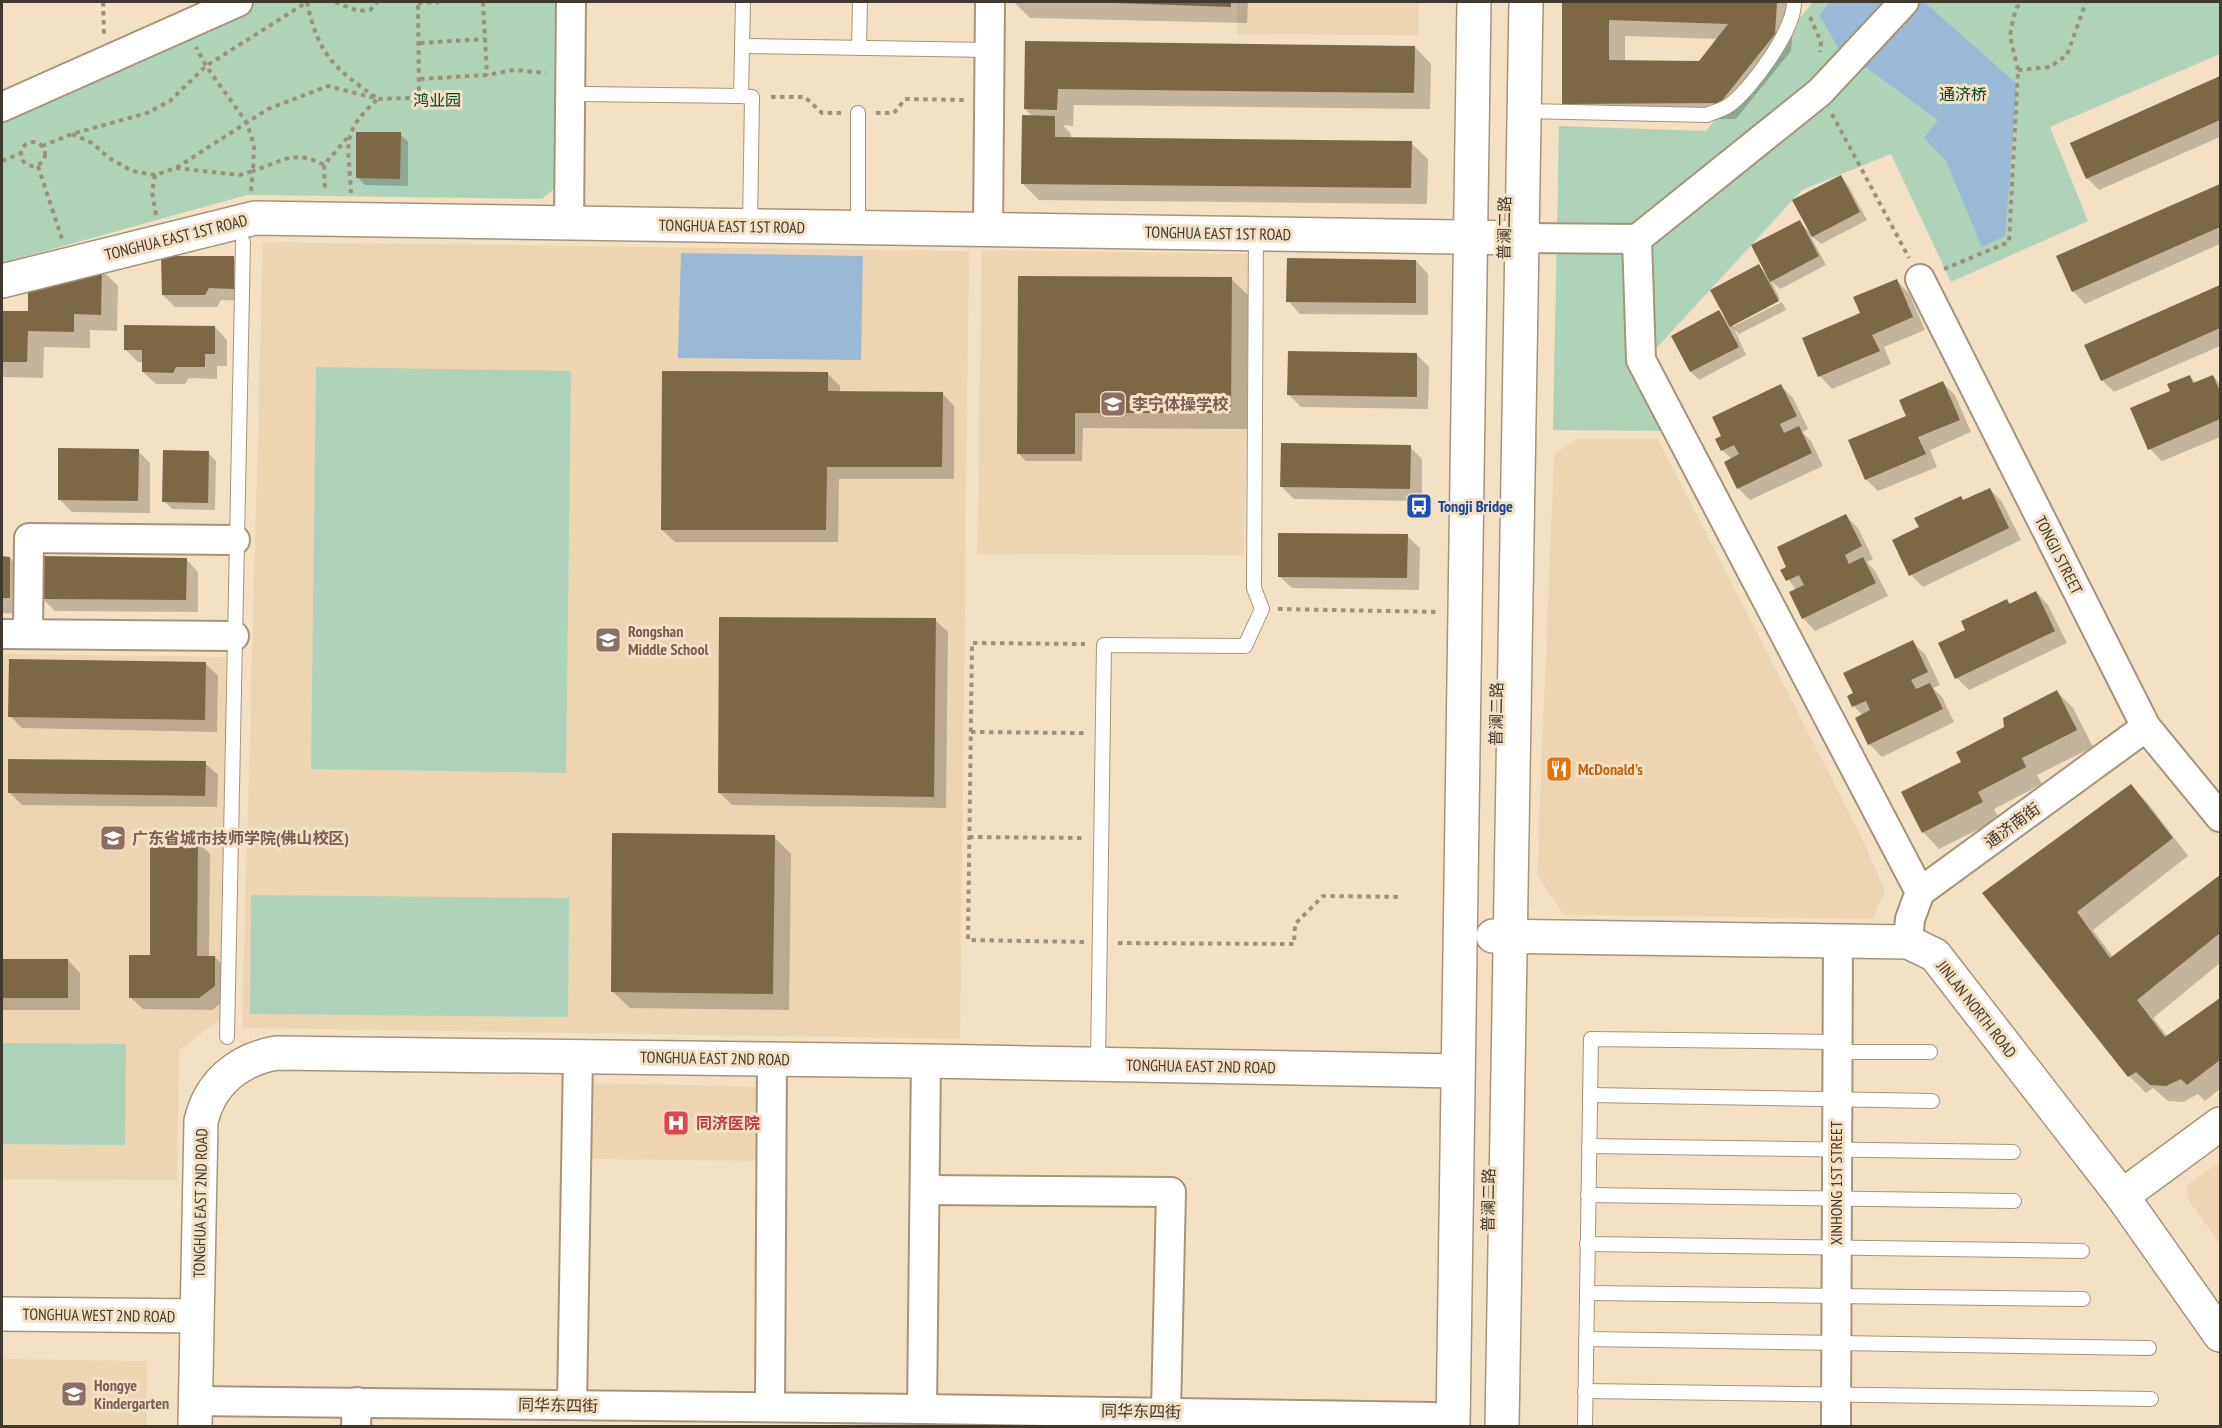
<svg xmlns="http://www.w3.org/2000/svg" width="2222" height="1428" font-family="'PT Sans Narrow','Noto Sans SC',sans-serif">
	<style>
		.built { fill: #edd5b2 }
		.green { fill: #aed3b9 }
		.water { fill: #99b9d7 }
		.shadow { fill: #0003; fill-rule: evenodd }
		.building { fill: #7d6846; fill-rule: evenodd }
		.lines { fill: none; stroke-linecap: round; stroke-linejoin: round }
		.lane-casing { stroke: #a6947a; stroke-width: 16 }
		.street-casing { stroke: #a6947a; stroke-width: 32 }
		.secondary-casing { stroke: #a6947a; stroke-width: 36 }
		.path { stroke: #9e917c; stroke-width: 4; stroke-dasharray: 4.5 4.5; stroke-linecap: butt }
		.lane { stroke: #fff; stroke-width: 14 }
		.street { stroke: #fff; stroke-width: 28 }
		.secondary { stroke: #fff; stroke-width: 33 }
		.labels { text-anchor: middle; stroke-width: 6; stroke-linejoin: round; paint-order: stroke }
		.park-label { font-size: 16px; fill: #004423; stroke: #f4e1c4 }
		.street-label { font-size: 16px; fill: #40392d; stroke: #f4e1c4 }
		.education-label { font-size: 16px; font-weight: bold; fill: #785e54; stroke: #f4e1c4; text-anchor: start }
		.transit-label { font-size: 16px; font-weight: bold; fill: #164399; stroke: #f4e1c4; text-anchor: start }
		.food-label { font-size: 16px; font-weight: bold; fill: #c56008; stroke: #f4e1c4; text-anchor: start }
		.health-label { font-size: 16px; font-weight: bold; fill: #be3a42; stroke: #f4e1c4; text-anchor: start }
	</style>
	<rect width="100%" height="100%" fill="#f4e1c4"/>
	<!-- built -->
	<g class="built">
		<polygon points="1237,2 1418,2 1418,35 1237,34"/>
		<polygon points="263,242 969,251 960,1039 242,1028"/>
		<polygon points="982,250 1250,254 1244,555 977,554"/>
		<polygon points="1578,439 1658,439 1861,836 1885,891 1873,919 1564,915 1537,875 1554,454"/>
		<polygon points="2,654 228,657 221,1019 179,1050 177,1180 2,1179"/>
		<polygon points="589,1083 764,1087 764,1161 587,1159"/>
		<polygon points="2220,1162 2220,1244 2188,1199 2187,1185"/>
		<polygon points="2,1359 147,1361 146,1426 2,1426"/>
	</g>
	<!-- green -->
	<g class="green">
		<polygon points="258,2 556,2 554,189 542,199 247,195 2,263 2,119"/>
		<polygon points="1813,2 2220,2 2220,54 2050,127 2088,221 1951,282 1891,154 1802,190 1650,355 1669,431 1553,430 1559,126 1706,131"/>
		<polygon points="316,367 571,371 566,773 311,769"/>
		<polygon points="251,895 569,898 568,1017 250,1014"/>
		<polygon points="2,1043 126,1044 125,1145 2,1144"/>
	</g>
	<!-- water -->
	<g class="water">
		<polygon points="1830,2 1924,2 2017,84 2005,236 1982,247 1946,161 1924,138 1938,120 1838,47 1819,15"/>
		<polygon points="681,253 863,256 861,360 678,358"/>
	</g>
	<!-- shadow -->
	<g class="shadow">
		<polygon points="1014,2 1248,2 1247,23 1030,18"/>
		<path d="M1563,2H1795L1791,51L1736,119L1581,120L1564,103ZM1625,36L1718,39L1699,63L1625,62Z"/>
		<polygon points="1026,42 1415,47 1431,64 1430,109 1074,105 1073,126 1063,125 1071,134 1071,138 1411,143 1428,159 1427,204 1039,200 1022,183 1033,117 1025,109"/>
		<polygon points="2220,78 2220,137 2099,190 2087,178 2072,143"/>
		<polygon points="400,134 408,142 408,186 365,185 357,177"/>
		<polygon points="1840,177 1848,185 1867,220 1821,244 1810,235 1826,265 1780,289 1771,281 1780,299 1732,324 1746,355 1699,380 1691,372 1673,336 1719,312 1727,320 1759,266 1767,275 1799,221 1809,232"/>
		<polygon points="2220,185 2220,244 2085,304 2073,291 2058,257"/>
		<polygon points="233,258 246,270 246,301 221,300 217,307 175,307 163,295"/>
		<polygon points="1416,261 1428,274 1428,315 1300,314 1288,301"/>
		<polygon points="101,269 118,286 117,331 90,330 90,348 44,347 43,378 2,377 2,312 29,313"/>
		<polygon points="1231,279 1248,295 1247,429 1083,428 1082,461 1026,461 1018,453"/>
		<polygon points="1896,280 1909,293 1925,330 1884,347 1891,364 1832,389 1820,376"/>
		<polygon points="2220,286 2220,346 2114,392 2102,380 2086,345"/>
		<polygon points="1782,302 1786,310 1739,334 1732,327"/>
		<polygon points="215,327 227,340 227,366 217,366 217,379 189,378 185,384 156,384 143,372 144,362 138,362 125,349"/>
		<polygon points="1417,355 1429,367 1428,409 1301,407 1289,395"/>
		<polygon points="828,374 840,386 840,392 942,393 954,406 954,479 839,479 838,542 675,542 662,530"/>
		<polygon points="2189,376 2196,383 2213,376 2220,384 2220,437 2162,461 2150,449 2172,392"/>
		<polygon points="1943,383 1955,395 1971,432 1930,450 1937,467 1878,491 1866,479 1908,417"/>
		<polygon points="1781,386 1793,398 1808,429 1802,432 1811,441 1823,466 1750,500 1738,488 1732,459 1722,450 1723,437"/>
		<polygon points="1410,447 1422,459 1422,501 1294,499 1282,487"/>
		<polygon points="138,451 150,463 150,513 72,512 59,499"/>
		<polygon points="208,453 216,461 215,510 172,509 164,501"/>
		<polygon points="1990,489 2002,502 2021,540 1923,587 1911,575 1921,528 1961,498 1965,502"/>
		<polygon points="1846,516 1858,528 1873,559 1867,562 1875,571 1888,596 1815,631 1803,618 1796,590 1782,570"/>
		<polygon points="1407,536 1420,548 1419,590 1292,588 1279,576"/>
		<polygon points="2,558 10,558 26,575 26,614 2,613"/>
		<polygon points="186,559 198,572 198,612 55,611 42,598"/>
		<polygon points="2036,592 2048,605 2067,643 1969,690 1957,678 1967,631 2007,600 2011,604"/>
		<polygon points="935,620 948,632 946,808 732,805 719,792"/>
		<polygon points="1912,642 1925,654 1940,685 1933,688 1942,697 1954,722 1882,757 1869,744 1863,716 1854,706 1855,693"/>
		<polygon points="206,664 218,676 217,732 22,728 10,716"/>
		<polygon points="2057,692 2073,708 2093,747 2037,775 2042,784 1994,809 1999,819 1939,849 1923,832 1963,762"/>
		<polygon points="205,763 218,775 217,807 22,805 10,793"/>
		<polygon points="2130,786 2147,802 2188,856 2093,930 2113,957 2220,877 2220,963 2153,1018 2168,1037 2220,1000 2220,1089 2205,1101 2198,1094 2183,1102 2168,1101 2153,1088 2146,1093 2129,1076 1984,893"/>
		<polygon points="774,837 791,854 789,1010 630,1008 613,992"/>
		<polygon points="197,841 210,854 209,957 215,957 227,970 227,999 212,1010 143,1009 130,997 151,957"/>
		<polygon points="2,960 68,960 80,973 80,1010 2,1010"/>
	</g>
	<!-- building -->
	<g class="building">
		<polygon points="1087,2 1231,2 1231,7"/>
		<path d="M1562,2H1777L1775,34L1720,103L1562,104ZM1609,20L1728,24L1699,61L1609,60Z"/>
		<polygon points="1025,41 1415,46 1414,93 1058,89 1057,110 1024,109"/>
		<polygon points="2220,76 2220,120 2086,179 2070,143"/>
		<polygon points="1022,115 1055,116 1055,137 1412,141 1411,188 1021,184"/>
		<polygon points="356,132 401,132 400,179 356,178"/>
		<polygon points="1841,175 1860,212 1812,237 1792,200"/>
		<polygon points="2220,184 2220,227 2072,292 2056,256"/>
		<polygon points="1800,220 1819,256 1770,282 1751,245"/>
		<polygon points="161,256 234,256 234,289 209,288 205,295 162,295"/>
		<polygon points="1287,258 1416,260 1416,303 1286,302"/>
		<polygon points="1759,264 1779,301 1730,327 1710,290"/>
		<polygon points="70,267 102,267 101,315 74,314 74,332 28,331 27,362 2,362 2,311 28,311 28,281 70,281"/>
		<polygon points="1018,276 1232,277 1231,413 1075,413 1075,454 1017,454"/>
		<polygon points="1897,279 1913,317 1872,335 1880,351 1818,377 1802,338 1860,313 1853,297"/>
		<polygon points="2220,285 2220,328 2101,381 2084,345"/>
		<polygon points="1719,310 1739,347 1690,372 1671,336"/>
		<polygon points="124,325 215,326 215,354 205,354 205,367 176,367 173,373 142,372 142,350 124,350"/>
		<polygon points="1288,351 1417,353 1417,397 1287,395"/>
		<polygon points="662,371 828,372 828,391 943,392 942,467 827,467 826,530 661,530"/>
		<polygon points="2190,375 2193,383 2213,375 2220,392 2220,419 2148,450 2130,408 2170,391 2167,384"/>
		<polygon points="1943,381 1960,420 1918,437 1926,454 1865,480 1848,440 1906,416 1899,400"/>
		<polygon points="1781,384 1797,416 1780,424 1784,433 1799,426 1812,453 1737,489 1724,462 1739,454 1734,445 1721,451 1715,439 1721,436 1712,417"/>
		<polygon points="1281,443 1411,445 1410,489 1280,487"/>
		<polygon points="58,448 139,449 138,501 58,500"/>
		<polygon points="163,450 209,451 208,503 162,502"/>
		<polygon points="1990,488 2009,528 1909,576 1892,540 1919,527 1914,518 1961,496 1963,500"/>
		<polygon points="1846,514 1862,546 1845,555 1849,564 1863,557 1876,583 1802,619 1789,592 1804,585 1799,575 1786,581 1780,570 1786,567 1777,547"/>
		<polygon points="1278,533 1408,534 1407,578 1278,577"/>
		<polygon points="2,556 10,557 10,598 2,598"/>
		<polygon points="41,556 187,558 186,600 41,599"/>
		<polygon points="2036,591 2055,631 1955,679 1938,643 1965,630 1961,621 2007,599 2009,604"/>
		<polygon points="719,617 936,618 934,797 718,793"/>
		<polygon points="1913,640 1928,672 1911,680 1916,689 1930,683 1943,709 1868,745 1855,718 1870,710 1866,701 1852,707 1847,696 1853,693 1843,673"/>
		<polygon points="9,659 206,662 205,720 8,717"/>
		<polygon points="2057,690 2077,730 2022,758 2026,767 1978,792 1983,802 1922,833 1901,792 1961,762 1956,752 2004,727 2003,718"/>
		<polygon points="8,759 206,761 205,796 8,793"/>
		<polygon points="2131,784 2173,838 2077,912 2110,958 2220,875 2220,933 2137,1000 2165,1037 2220,998 2220,1060 2187,1085 2181,1079 2166,1086 2150,1085 2136,1072 2128,1077 1982,893"/>
		<polygon points="612,833 775,835 773,994 611,992"/>
		<polygon points="150,840 198,840 197,956 215,956 215,986 199,998 129,998 129,955 150,955"/>
		<rect x="2" y="959" width="66" height="39"/>
	</g>
	<g class="lines">
		<defs>
			<g id="lane">
				<polyline points="743,2 741,96 752,97 750,226"/>
				<polyline points="742,46 989,50"/>
				<polyline points="859,48 860,2"/>
				<polyline points="582,94 741,96"/>
				<path d="M1524,111L1707,115C1713,112 1722,110 1728,106C1751,90 1795,29 1794,2"/>
				<polyline points="858,227 858,113"/>
				<polyline points="227,1037 243,242"/>
				<polyline points="1836,1052 1930,1052"/>
				<polyline points="1098,1064 1104,645 1245,646 1262,609 1254,588 1256,234"/>
				<polyline points="1590,1095 1932,1101"/>
				<polyline points="1589,1146 2013,1152"/>
				<polyline points="1588,1195 2014,1201"/>
				<polyline points="1587,1244 2082,1251"/>
				<polyline points="1587,1293 2083,1299"/>
				<polyline points="1586,1339 2149,1348"/>
				<polyline points="1585,1391 2151,1399"/>
				<polyline points="1585,1426 1591,1039 1836,1042"/>
			</g>
			<g id="street">
				<polyline points="2,107 238,2"/>
				<polyline points="569,224 571,2"/>
				<polyline points="988,230 990,2"/>
				<polyline points="1520,238 1637,239 1820,92 1904,2"/>
				<polyline points="1637,239 1641,360 1920,892"/>
				<polyline points="1920,279 2146,727 2220,817"/>
				<polyline points="2,634 234,636"/>
				<polyline points="28,634 29,538 235,540"/>
				<polyline points="1908,942 1910,919 1920,892 2146,727"/>
				<polyline points="925,1190 1171,1192 1166,1411"/>
				<polyline points="195,1401 922,1409 926,1061"/>
				<polyline points="572,1405 578,1056"/>
				<polyline points="770,1407 772,1059"/>
				<polyline points="922,1409 1432,1417"/>
				<polyline points="356,1426 357,1402"/>
				<polyline points="1836,1426 1838,940"/>
			</g>
			<g id="secondary">
				<polyline points="2,281 255,218 1520,238"/>
				<polyline points="1493,936 1908,942 1935,955 2122,1196 2220,1335"/>
				<polyline points="2122,1196 2220,1124"/>
				<polyline points="2,1314 197,1316"/>
				<path d="M195,1426L201,1121C210,1083 238,1060 276,1053L926,1061L1458,1071"/>
				<polyline points="1453,1426 1474,2"/>
				<polyline points="1502,1426 1526,2"/>
			</g>
		</defs>
		<!-- lane casing -->
		<use href="#lane" class="lane-casing"/>
		<!-- street casing -->
		<use href="#street" class="street-casing"/>
		<!-- secondary casing -->
		<use href="#secondary" class="secondary-casing"/>
		<!-- path -->
		<g class="path">
			<polyline points="103,2 104,34"/>
			<path d="M307,2C318,55 335,69 378,99C339,133 349,145 351,193"/>
			<polyline points="335,2 358,11 370,10 377,2"/>
			<polyline points="483,2 487,75"/>
			<polyline points="418,3 439,2"/>
			<polyline points="1810,17 1821,42 1820,52"/>
			<polyline points="420,43 485,39"/>
			<polyline points="2018,70 2050,67 2067,55 2086,2"/>
			<polyline points="420,79 487,75 514,70 546,73"/>
			<polyline points="771,97 805,97 822,113 841,113"/>
			<polyline points="876,113 894,113 905,99 964,100"/>
			<polyline points="1832,114 1909,258"/>
			<polyline points="72,134 92,143 109,158 132,171 155,175 176,168 268,109 328,86 378,99 411,98 419,94 418,2"/>
			<circle cx="33" cy="154" r="12"/>
			<polyline points="42,146 72,134 147,113 170,101 206,66 307,2"/>
			<polyline points="2,161 21,153"/>
			<polyline points="324,165 325,191"/>
			<polyline points="38,166 62,239"/>
			<polyline points="176,168 240,175 253,171 254,146 247,123 206,66 196,47"/>
			<polyline points="155,175 152,192 156,215"/>
			<path d="M251,191L253,171C283,161 294,149 324,165L348,137"/>
			<polyline points="1944,269 2009,242 2018,70 2010,36 2013,19 2017,7 2023,2"/>
			<polyline points="1278,609 1438,612"/>
			<polyline points="971,732 1084,733"/>
			<polyline points="969,837 1083,838"/>
			<polyline points="1084,942 968,940 972,643 1085,644"/>
			<polyline points="1118,943 1294,944 1295,924 1323,896 1399,897"/>
		</g>
		<!-- lane -->
		<use href="#lane" class="lane"/>
		<!-- street -->
		<use href="#street" class="street"/>
		<!-- secondary -->
		<use href="#secondary" class="secondary"/>
	</g>
	<!-- icons -->
	<defs>
		<symbol id="school-square" viewBox="-11 -11 22 22"><rect x="-9" y="-9" width="18" height="18" rx="4" fill="#8d6e63" stroke="#f4e1c4"/><path d="M0-5L7-2L0 1L-7-2ZM-4 1L0 2.5L4 1V4Q0 6-4 4Z" fill="#fff"/></symbol>
		<symbol id="bus-square" viewBox="-11 -11 22 22"><rect x="-9" y="-9" width="18" height="18" rx="4" fill="#1a4fb4" stroke="#f4e1c4"/><path d="M-5-6H5V4H4V6H2V4H-2V6H-4V4H-5ZM-3.5-4V0h7V-4ZM-3.5 1.2v1.5H-2V1.2ZM2 1.2v1.5H3.5V1.2Z" fill="#fff"/></symbol>
		<symbol id="restaurant-square" viewBox="-11 -11 22 22"><rect x="-9" y="-9" width="18" height="18" rx="4" fill="#e8710a" stroke="#f4e1c4"/><path d="M-5-6h1v4h1v-4h1v4h1v-4h1v5L-1.5 .5V6h-2V.5L-5-1ZM5-6V6H3V1.5H1.5Q1.5-4 5-6Z" fill="#fff"/></symbol>
		<symbol id="hospital-square" viewBox="-11 -11 22 22"><rect x="-9" y="-9" width="18" height="18" rx="4" fill="#e0444e" stroke="#f4e1c4"/><path d="M-5-5h3v3.5h4V-5h3V5h-3V1.5h-4V5h-3Z" fill="#fff"/></symbol>
	</defs>
	<g fill-rule="evenodd">
		<use href="#school-square" x="1098" y="389" width="30" height="30"/>
		<use href="#bus-square" x="1404" y="491" width="30" height="30"/>
		<use href="#school-square" x="593" y="625" width="30" height="30"/>
		<use href="#restaurant-square" x="1544" y="754" width="30" height="30"/>
		<use href="#school-square" x="98" y="823" width="30" height="30"/>
		<use href="#hospital-square" x="661" y="1108" width="30" height="30"/>
		<use href="#school-square" x="59" y="1379" width="30" height="30"/>
	</g>
	<g class="labels">
		<!-- park labels -->
		<g class="park-label">
			<text x="1963" y="100">通济桥</text>
			<text x="437" y="106">鸿业园</text>
		</g>
		<!-- street labels -->
		<g class="street-label">
			<text transform="translate(732 226) rotate(1)" y="6">TONGHUA EAST 1ST ROAD</text>
			<text transform="translate(1504 228) rotate(-89)" y="6">普澜二路</text>
			<text transform="translate(1218 233) rotate(1)" y="6">TONGHUA EAST 1ST ROAD</text>
			<text transform="translate(176 237) rotate(-14)" y="6">TONGHUA EAST 1ST ROAD</text>
			<text transform="translate(2059 555) rotate(63)" y="6">TONGJI STREET</text>
			<text transform="translate(1496 714) rotate(-89)" y="6">普澜二路</text>
			<text transform="translate(2012 825) rotate(-36)" y="6">通济南街</text>
			<text transform="translate(1977 1009) rotate(52)" y="6">JINLAN NORTH ROAD</text>
			<text transform="translate(715 1058) rotate(1)" y="6">TONGHUA EAST 2ND ROAD</text>
			<text transform="translate(1201 1066) rotate(1)" y="6">TONGHUA EAST 2ND ROAD</text>
			<text transform="translate(1836 1183) rotate(-90)" y="6">XINHONG 1ST STREET</text>
			<text transform="translate(1488 1200) rotate(-89)" y="6">普澜二路</text>
			<text transform="translate(200 1203) rotate(-89)" y="6">TONGHUA EAST 2ND ROAD</text>
			<text transform="translate(99 1315) rotate(1)" y="6">TONGHUA WEST 2ND ROAD</text>
			<text transform="translate(558 1405) rotate(1)" y="6">同华东四街</text>
			<text transform="translate(1141 1411) rotate(1)" y="6">同华东四街</text>
		</g>
		<!-- education labels -->
		<g class="education-label">
			<text x="1132" y="410">李宁体操学校</text>
			<text x="628" y="637">Rongshan<tspan x="628" dy="18">Middle School</tspan></text>
			<text x="132" y="844">广东省城市技师学院(佛山校区)</text>
			<text x="94" y="1391">Hongye<tspan x="94" dy="18">Kindergarten</tspan></text>
		</g>
		<!-- transit labels -->
		<g class="transit-label">
			<text x="1438" y="512">Tongji Bridge</text>
		</g>
		<!-- food labels -->
		<g class="food-label">
			<text x="1578" y="775">McDonald's</text>
		</g>
		<!-- health labels -->
		<g class="health-label">
			<text x="696" y="1129">同济医院</text>
		</g>
	</g>
	<!-- border -->
	<rect width="2222" height="1428" fill="none" stroke="#40392d" stroke-width="6"/>
</svg>
